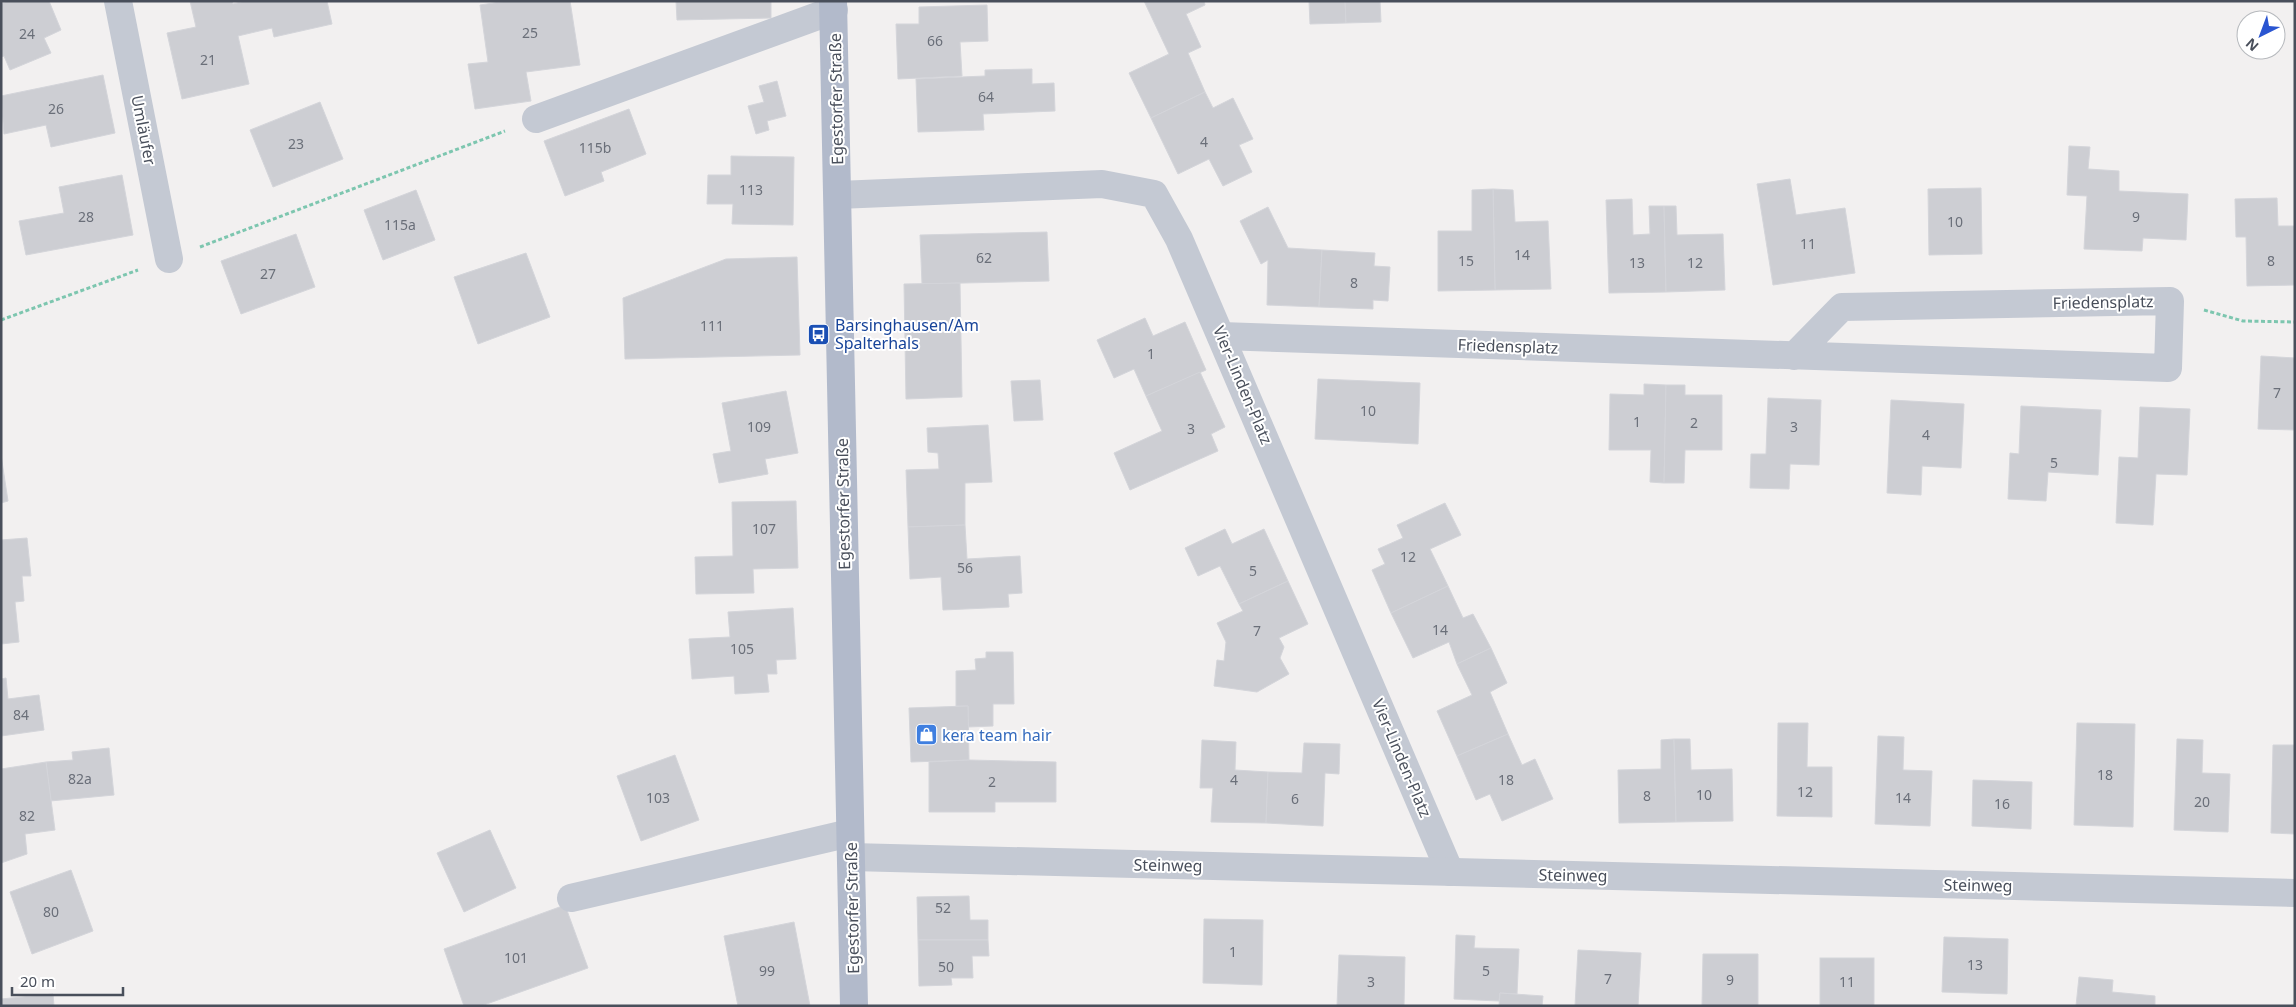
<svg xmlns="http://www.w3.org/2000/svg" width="2296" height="1007" font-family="'Noto Sans',sans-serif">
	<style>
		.building { fill: #cdced3; stroke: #d4d5da }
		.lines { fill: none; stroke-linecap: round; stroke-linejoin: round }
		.path { stroke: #7dc6af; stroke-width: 3; stroke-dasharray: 4 2.5; stroke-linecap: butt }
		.minor { stroke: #c4c9d3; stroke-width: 28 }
		.major { stroke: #b2bacb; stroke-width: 28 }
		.labels { text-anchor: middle; stroke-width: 4; stroke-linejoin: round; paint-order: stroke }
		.number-label { font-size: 14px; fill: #6a6f79 }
		.street-label { font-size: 16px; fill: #494f5b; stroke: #fff }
		.transit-label { font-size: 16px; fill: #164399; stroke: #fff; text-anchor: start }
		.shop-label { font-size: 16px; fill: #366cbe; stroke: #fff; text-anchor: start }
	</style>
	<rect width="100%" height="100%" fill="#f2f0f0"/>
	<!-- building -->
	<g class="building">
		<polygon points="7,1 49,1 61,30 44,38 51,53 10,70 4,56 1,57 1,4"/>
		<polygon points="190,1 232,1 233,4 245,1 327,1 332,24 274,37 272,28 238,36 249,84 182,99 167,33 196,27"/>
		<polygon points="507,1 570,1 580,65 526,72 531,101 475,109 468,64 488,62 480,5"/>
		<polygon points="676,1 771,1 771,18 677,20"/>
		<polygon points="1144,1 1204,1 1205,5 1186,14 1201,47 1188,53 1205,92 1151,118 1129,73 1169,54"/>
		<polygon points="1309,1 1345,1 1346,23 1310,24"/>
		<polygon points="1345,1 1380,1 1381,22 1346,23"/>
		<polygon points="987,5 988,41 960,42 962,76 898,79 896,24 919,24 919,7"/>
		<polygon points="1032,69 1032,84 1054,83 1055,111 983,114 984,130 918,132 916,79 985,76 985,70"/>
		<polygon points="103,75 115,133 51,147 46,125 4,134 1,96"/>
		<polygon points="777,81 786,116 767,121 769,130 756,134 748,106 764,102 759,86"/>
		<polygon points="1205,92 1213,108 1233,98 1253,139 1239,145 1252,172 1223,186 1209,159 1178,174 1151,118"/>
		<polygon points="320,102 343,159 273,187 250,130"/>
		<polygon points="629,109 646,154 601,172 604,181 565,196 544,141"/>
		<polygon points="2069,146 2090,147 2088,169 2119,171 2119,191 2188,194 2186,240 2143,238 2142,251 2084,249 2087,196 2067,195"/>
		<polygon points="731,156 794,157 793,225 732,224 733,204 707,204 708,175 731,175"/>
		<polygon points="122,175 133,235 26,255 19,221 64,213 59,187"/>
		<polygon points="1790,179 1796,215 1845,208 1855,273 1773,285 1757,184"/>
		<polygon points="1981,188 1982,254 1929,255 1928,189"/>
		<polygon points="1493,189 1513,190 1515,222 1548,221 1551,289 1495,290"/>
		<polygon points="1493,189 1495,290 1438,291 1438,231 1472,231 1472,190"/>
		<polygon points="416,190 435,240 383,260 364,210"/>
		<polygon points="2277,198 2278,226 2295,226 2295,285 2247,286 2246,237 2236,237 2235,199"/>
		<polygon points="1632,199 1633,235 1650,234 1649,206 1664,206 1666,292 1609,293 1606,200"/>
		<polygon points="1664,206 1676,206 1677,235 1723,234 1725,290 1666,292"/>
		<polygon points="1268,207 1288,248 1322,250 1319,307 1267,305 1268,260 1261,264 1240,221"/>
		<polygon points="1047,232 1049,281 922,284 920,235"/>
		<polygon points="296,234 315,287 241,314 221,261"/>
		<polygon points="1322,250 1375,253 1374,266 1390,267 1388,301 1373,300 1373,309 1319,307"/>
		<polygon points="526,253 550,317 478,344 454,277"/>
		<polygon points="797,257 800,355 625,359 623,298 726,259"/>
		<polygon points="960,283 962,397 906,399 904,284"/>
		<polygon points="1145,318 1153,336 1185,322 1206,370 1146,396 1134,369 1114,378 1097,340"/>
		<polygon points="2261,356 2295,358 2295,430 2258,429"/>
		<polygon points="1200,372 1225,427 1211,434 1218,451 1130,490 1114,453 1162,431 1146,396"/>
		<polygon points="1318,379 1420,383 1418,444 1315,439"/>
		<polygon points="1040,380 1043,420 1014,421 1011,381"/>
		<polygon points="1644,384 1666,385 1664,483 1650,482 1651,450 1609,450 1610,394 1644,395"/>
		<polygon points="1666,385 1685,385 1685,395 1722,395 1722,450 1685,450 1684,483 1664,483"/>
		<polygon points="786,391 798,453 765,459 768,474 719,483 713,454 731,451 722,403"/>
		<polygon points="1768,398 1821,400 1819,465 1790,464 1789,489 1750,488 1751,454 1766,454"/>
		<polygon points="1891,400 1964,404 1961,468 1922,466 1921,495 1887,493"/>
		<polygon points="2021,406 2101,410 2098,475 2048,472 2046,501 2008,499 2010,453 2019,454"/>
		<polygon points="2140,407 2190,409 2187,475 2156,474 2153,525 2116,523 2119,457 2138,458"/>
		<polygon points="988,425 992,482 965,483 965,525 908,527 906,470 939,469 938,453 928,452 927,428"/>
		<polygon points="1,455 8,501 1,503"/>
		<polygon points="796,501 798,568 753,569 754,593 696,594 695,557 733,556 732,502"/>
		<polygon points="1445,503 1461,535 1430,549 1448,586 1391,613 1372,570 1385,564 1378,549 1403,538 1397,525"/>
		<polygon points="965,525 967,559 1020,556 1022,593 1008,594 1009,607 943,610 941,577 910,579 908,527"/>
		<polygon points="1225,529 1232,544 1264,529 1288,581 1239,604 1220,566 1198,576 1185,548"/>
		<polygon points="27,538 31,576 22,576 24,601 15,602 19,642 1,644 1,540"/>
		<polygon points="1288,581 1308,624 1279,638 1284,647 1280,658 1289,674 1257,692 1214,686 1217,660 1224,661 1226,642 1217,623 1243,611 1239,604"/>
		<polygon points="1448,586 1463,618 1473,614 1491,648 1457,664 1449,642 1413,658 1391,613"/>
		<polygon points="793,608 796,659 776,660 777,674 767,674 769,692 735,694 734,676 692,679 689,639 730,637 728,612"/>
		<polygon points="1491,648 1507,683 1490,692 1508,734 1457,756 1437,711 1472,695 1457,664"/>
		<polygon points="986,652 1013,652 1014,704 993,704 993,726 968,727 968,706 956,706 956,671 976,670 975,659 986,658"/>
		<polygon points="6,678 8,699 39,695 44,730 1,736 1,679"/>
		<polygon points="968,706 969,760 911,762 909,708"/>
		<polygon points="1778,723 1808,723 1807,767 1832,767 1832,817 1777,816"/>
		<polygon points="2077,723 2135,724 2133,827 2074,825"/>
		<polygon points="1508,734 1522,765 1535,759 1553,799 1502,821 1490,794 1476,800 1457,756"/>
		<polygon points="1878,736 1904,737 1903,770 1932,771 1930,826 1875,824"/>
		<polygon points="1674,739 1676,822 1619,823 1618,770 1661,769 1661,740"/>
		<polygon points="1674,739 1690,739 1691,770 1732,769 1733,821 1676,822"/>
		<polygon points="2177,739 2203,740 2202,773 2230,774 2228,832 2174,830"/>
		<polygon points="1202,740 1236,742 1235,770 1268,772 1266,823 1211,822 1213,788 1200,788"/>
		<polygon points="1304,743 1340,744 1339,774 1325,773 1323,826 1266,823 1268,772 1302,773"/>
		<polygon points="2273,745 2295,745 2295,834 2271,833"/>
		<polygon points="109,748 114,795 50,801 46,762 73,760 72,752"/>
		<polygon points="675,755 699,820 641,841 617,776"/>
		<polygon points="969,760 1056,762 1056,802 995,802 995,812 929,812 929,762"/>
		<polygon points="46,762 55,830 25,834 27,854 1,863 1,769"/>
		<polygon points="1973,780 2032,782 2031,829 1972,826"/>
		<polygon points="490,830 516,888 464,912 437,853"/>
		<polygon points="71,870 93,931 32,954 10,892"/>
		<polygon points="969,896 970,920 988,920 988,940 918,940 917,897"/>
		<polygon points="565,905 588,968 481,1006 464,1006 444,949"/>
		<polygon points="1204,919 1263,920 1262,985 1203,983"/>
		<polygon points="794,922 810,1006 738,1006 724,936"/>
		<polygon points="1456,935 1475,936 1474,948 1519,949 1517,994 1500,993 1499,1001 1454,999"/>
		<polygon points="1944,937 2008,939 2007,994 1942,992"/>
		<polygon points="918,940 988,940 989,956 972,956 973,978 951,978 952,985 919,986"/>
		<polygon points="1578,950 1641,953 1638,1006 1575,1006"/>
		<polygon points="1703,954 1758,954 1758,1006 1702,1006"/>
		<polygon points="1339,955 1405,957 1404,1006 1337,1006"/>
		<rect x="1820" y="958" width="54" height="48"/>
		<polygon points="2079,977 2113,980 2112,992 2155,996 2155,1006 2076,1006"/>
		<polygon points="1500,993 1543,996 1542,1006 1499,1006"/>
		<polygon points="53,994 54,1006 1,1006 1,999"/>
	</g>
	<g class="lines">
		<!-- path -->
		<g class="path">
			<polyline points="200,247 505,131"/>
			<polyline points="2204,310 2243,321 2295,322"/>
			<polyline points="1,320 138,270"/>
		</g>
		<!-- minor -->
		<g class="minor">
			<polyline points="118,1 169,259"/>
			<polyline points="536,119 834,10"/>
			<polyline points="838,195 1102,184 1154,194 1179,239 1450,872"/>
			<polyline points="1221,336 2168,368 2170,301 1842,307 1794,356"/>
			<polyline points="851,857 2295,893"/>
			<polyline points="571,898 850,833"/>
		</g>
		<!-- major -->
		<polyline class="major" points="833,1 854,1006"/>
	</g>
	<!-- icons -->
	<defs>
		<symbol id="bus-square" viewBox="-11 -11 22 22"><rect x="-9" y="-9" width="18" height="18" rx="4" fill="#1a4fb4" stroke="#fff"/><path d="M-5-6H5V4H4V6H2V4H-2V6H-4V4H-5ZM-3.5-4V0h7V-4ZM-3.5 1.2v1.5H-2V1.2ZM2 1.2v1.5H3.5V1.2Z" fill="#fff"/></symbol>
		<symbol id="shop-square" viewBox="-11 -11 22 22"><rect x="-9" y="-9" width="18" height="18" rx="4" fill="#3f7fe0" stroke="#fff"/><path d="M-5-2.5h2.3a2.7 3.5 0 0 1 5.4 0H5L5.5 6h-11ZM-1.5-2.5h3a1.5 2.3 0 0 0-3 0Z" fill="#fff"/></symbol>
	</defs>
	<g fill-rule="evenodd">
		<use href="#bus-square" x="806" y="322" width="25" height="25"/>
		<use href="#shop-square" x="914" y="722" width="25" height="25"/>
	</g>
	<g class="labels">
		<!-- number labels -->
		<g class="number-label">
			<text x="530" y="38">25</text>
			<text x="27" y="39">24</text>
			<text x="935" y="46">66</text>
			<text x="208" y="65">21</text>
			<text x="986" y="102">64</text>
			<text x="56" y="114">26</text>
			<text x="1204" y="147">4</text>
			<text x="296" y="149">23</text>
			<text x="595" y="153">115b</text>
			<text x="751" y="195">113</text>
			<text x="86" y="222">28</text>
			<text x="2136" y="222">9</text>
			<text x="1955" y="227">10</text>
			<text x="400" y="230">115a</text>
			<text x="1808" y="249">11</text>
			<text x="1522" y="260">14</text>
			<text x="984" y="263">62</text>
			<text x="1466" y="266">15</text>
			<text x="2271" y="266">8</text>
			<text x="1637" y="268">13</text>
			<text x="1695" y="268">12</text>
			<text x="268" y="279">27</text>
			<text x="1354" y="288">8</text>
			<text x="712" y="331">111</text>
			<text x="1151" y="359">1</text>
			<text x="2277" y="398">7</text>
			<text x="1368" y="416">10</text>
			<text x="1637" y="427">1</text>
			<text x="1694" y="428">2</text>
			<text x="759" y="432">109</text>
			<text x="1794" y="432">3</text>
			<text x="1191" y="434">3</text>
			<text x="1926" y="440">4</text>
			<text x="2054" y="468">5</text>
			<text x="764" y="534">107</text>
			<text x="1408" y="562">12</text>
			<text x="965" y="573">56</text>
			<text x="1253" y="576">5</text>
			<text x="1440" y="635">14</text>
			<text x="1257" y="636">7</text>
			<text x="742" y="654">105</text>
			<text x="21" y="720">84</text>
			<text x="2105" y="780">18</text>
			<text x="80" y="784">82a</text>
			<text x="1234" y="785">4</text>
			<text x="1506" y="785">18</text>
			<text x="992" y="787">2</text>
			<text x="1805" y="797">12</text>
			<text x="1704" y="800">10</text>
			<text x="1647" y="801">8</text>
			<text x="658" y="803">103</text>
			<text x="1903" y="803">14</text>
			<text x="1295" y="804">6</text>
			<text x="2202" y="807">20</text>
			<text x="2002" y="809">16</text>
			<text x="27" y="821">82</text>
			<text x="943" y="913">52</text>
			<text x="51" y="917">80</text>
			<text x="1233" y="957">1</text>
			<text x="516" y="963">101</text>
			<text x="1975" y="970">13</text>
			<text x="946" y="972">50</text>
			<text x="767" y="976">99</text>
			<text x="1486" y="976">5</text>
			<text x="1608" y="984">7</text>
			<text x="1730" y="985">9</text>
			<text x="1371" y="987">3</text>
			<text x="1847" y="987">11</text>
		</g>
		<!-- street labels -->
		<g class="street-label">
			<text transform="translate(836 99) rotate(-91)" y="6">Egestorfer Straße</text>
			<text transform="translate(144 130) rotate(79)" y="6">Umläufer</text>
			<text transform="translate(2103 302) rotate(-1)" y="6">Friedensplatz</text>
			<text transform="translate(1508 346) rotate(2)" y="6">Friedensplatz</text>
			<text transform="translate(1243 385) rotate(67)" y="6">Vier-Linden-Platz</text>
			<text transform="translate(843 504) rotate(-91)" y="6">Egestorfer Straße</text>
			<text transform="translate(1402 758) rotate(67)" y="6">Vier-Linden-Platz</text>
			<text transform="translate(1168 865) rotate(1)" y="6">Steinweg</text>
			<text transform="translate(1573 875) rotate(1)" y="6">Steinweg</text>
			<text transform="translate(1978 885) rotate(1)" y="6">Steinweg</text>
			<text transform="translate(852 908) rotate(-91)" y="6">Egestorfer Straße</text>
		</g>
		<!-- transit labels -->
		<g class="transit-label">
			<text x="835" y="331">Barsinghausen/Am<tspan x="835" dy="18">Spalterhals</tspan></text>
		</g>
		<!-- shop labels -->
		<g class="shop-label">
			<text x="942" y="741">kera team hair</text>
		</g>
	</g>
	<!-- border -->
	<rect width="2296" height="1007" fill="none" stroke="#494f5b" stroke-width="5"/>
	<!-- north arrow -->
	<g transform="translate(2261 35) rotate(222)"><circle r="24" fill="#ffffff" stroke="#b6b9bd"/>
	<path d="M0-4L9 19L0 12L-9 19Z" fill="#2a55d1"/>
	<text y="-8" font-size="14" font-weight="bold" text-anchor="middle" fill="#494f5b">N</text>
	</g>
	<!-- scale -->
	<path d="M12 987v8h111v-8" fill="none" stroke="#494f5b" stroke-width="2.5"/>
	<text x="20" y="987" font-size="15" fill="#494f5b" stroke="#ffffff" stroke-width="4" paint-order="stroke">20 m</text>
</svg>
